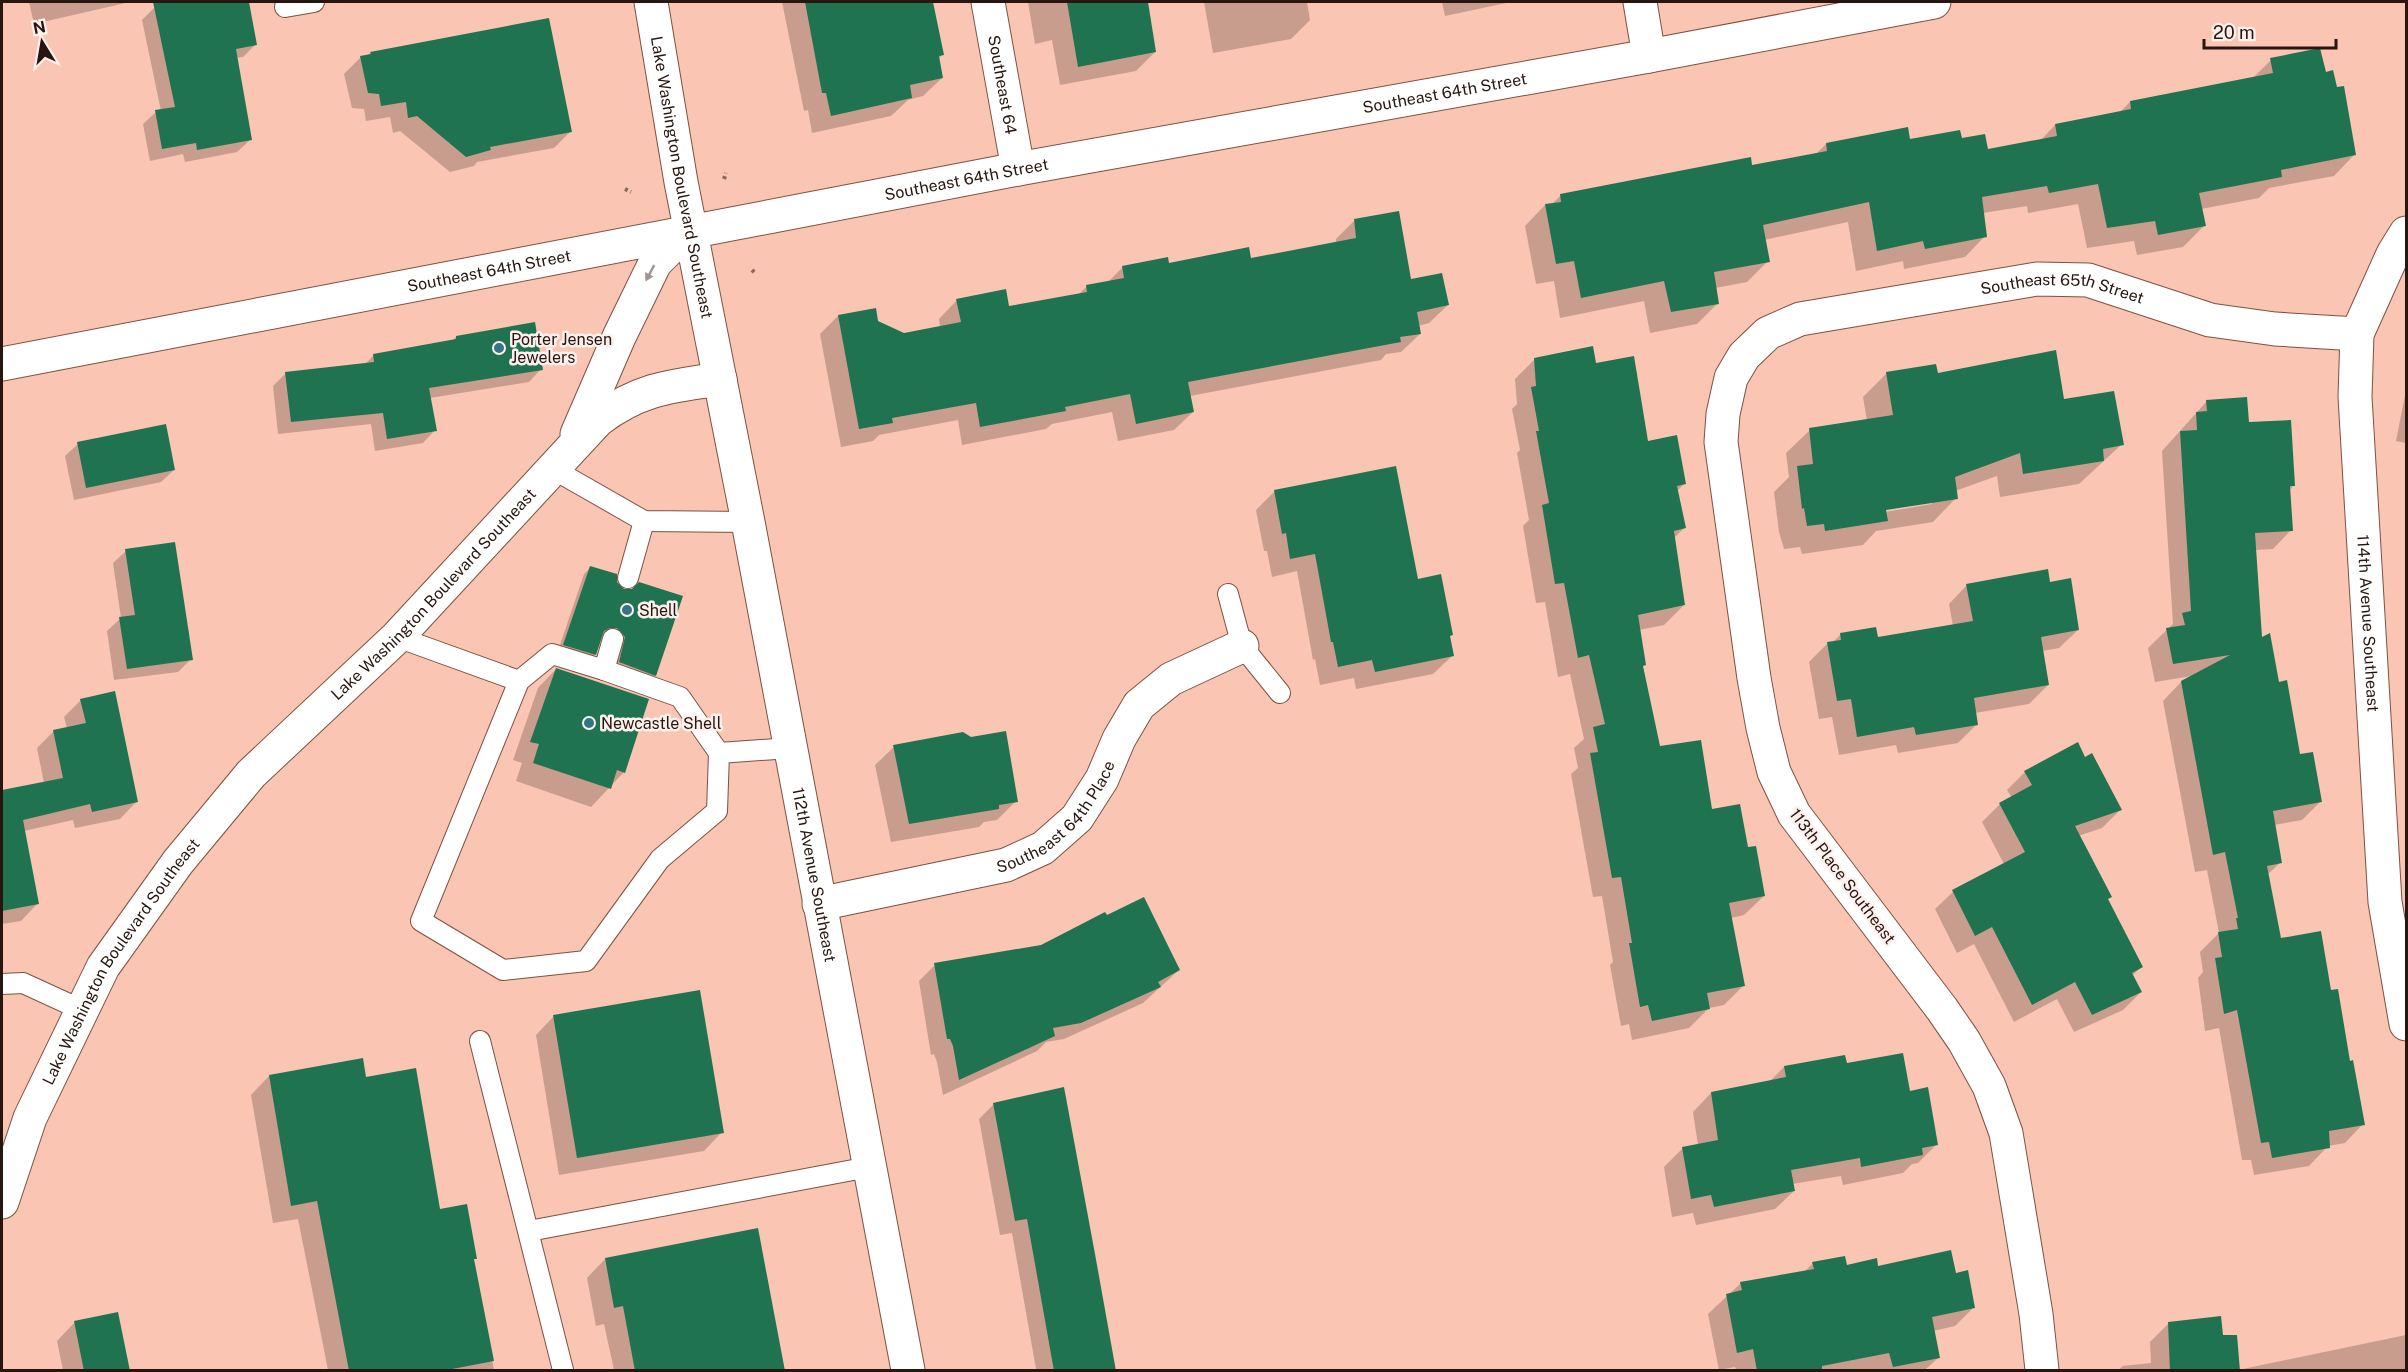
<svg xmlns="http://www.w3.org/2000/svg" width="2408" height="1372" font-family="'Public Sans',sans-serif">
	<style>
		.shadow { fill: #0003; fill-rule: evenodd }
		.building { fill: #207350 }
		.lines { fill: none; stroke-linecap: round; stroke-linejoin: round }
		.service-casing { stroke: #7e5141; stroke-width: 22 }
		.minor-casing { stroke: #7e5141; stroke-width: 35 }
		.secondary-casing { stroke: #7e5141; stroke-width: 35 }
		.path { stroke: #8b685c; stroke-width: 4; stroke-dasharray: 3 3; stroke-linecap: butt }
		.service { stroke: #fff; stroke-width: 20 }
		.minor { stroke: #fff; stroke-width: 33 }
		.secondary { stroke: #fff; stroke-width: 33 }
		.oneway { fill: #9e9693 }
		.poi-dot { fill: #347488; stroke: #fdf1ed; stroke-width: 2 }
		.labels { text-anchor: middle; stroke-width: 5; stroke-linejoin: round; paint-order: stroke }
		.street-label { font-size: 16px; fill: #28150f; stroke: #fdf1ed }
		.poi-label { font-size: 16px; fill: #28150f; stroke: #fdf1ed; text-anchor: start }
	</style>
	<rect width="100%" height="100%" fill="#fac5b2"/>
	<!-- shadow -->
	<g class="shadow">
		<polygon points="29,2 130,2 34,24"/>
		<polygon points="185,2 248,2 256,44 243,57 236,58 250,140 237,152 185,162 183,154 150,161 143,124 156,112 161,111 142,20 155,7"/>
		<polygon points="782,2 906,2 909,13 943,54 938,59 942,78 923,96 908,100 891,116 812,133 808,110 804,111"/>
		<polygon points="1028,2 1146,2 1155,52 1136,71 1060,85 1052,40 1035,44"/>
		<polygon points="1204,2 1307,2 1310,20 1291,39 1213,53"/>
		<polygon points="1442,2 1511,2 1445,16"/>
		<polygon points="371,53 570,132 554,148 477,162 474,166 450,172 400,131 393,133 390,117 366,121 364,109 352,108 344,74 360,58"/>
		<polygon points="2271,60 2325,73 2354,155 2334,176 2269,188 2259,198 2201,209 2204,226 2183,247 2137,255 2134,241 2087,248 2078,204 2028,213 2027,206 1983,213 1985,236 1965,257 1904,269 1903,261 1856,271 1848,222 1764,240 1768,261 1747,282 1715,288 1718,303 1697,324 1650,333 1644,301 1560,318 1554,281 1536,284 1525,226 1545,205 1551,205 1561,195 1751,167 1816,154 1826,144 1961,140 1987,151 2040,141 2055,125 2120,112 2130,102 2253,78"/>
		<polygon points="1354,221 1410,281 1448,305 1429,323 1418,326 1420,334 1401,352 1386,354 1381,360 1190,396 1193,412 1174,430 1118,441 1112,412 1052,424 1046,429 962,445 958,420 879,435 873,441 841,447 820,334 838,316 877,322 904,335 940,327 939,319 957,300 1008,308 1078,295 1087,286 1108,282 1123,267 1250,260 1336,243 1336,239"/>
		<polygon points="456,337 541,369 529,382 430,398 435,430 423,443 375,451 371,424 278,434 273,386 286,373 364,365 374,355 452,341"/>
		<polygon points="1535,359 1595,365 1647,443 1684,484 1677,491 1684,528 1674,538 1684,605 1664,625 1639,630 1644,665 1642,667 1658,747 1711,811 1747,849 1764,896 1744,915 1731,918 1744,985 1724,1005 1709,1008 1689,1028 1632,1040 1629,1024 1621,1026 1610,965 1613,962 1602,896 1593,897 1571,774 1578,768 1574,748 1584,739 1570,674 1558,677 1545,602 1536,603 1523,526 1529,520 1517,453 1520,450 1512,409 1517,404 1515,379"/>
		<path d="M1887,373L1936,374L2063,400L2122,444L2079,484L2000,497L1997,476L1955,491L1956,498L1933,522L1876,531L1863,545L1802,554L1800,547L1784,549L1779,532L1774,492L1789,477L1786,453L1810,430L1867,421L1863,397ZM1932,501V504L1879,513L1878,510Z"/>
		<polygon points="2406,390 2406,443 2396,441"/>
		<polygon points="2207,401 2248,424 2294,485 2289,491 2291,530 2273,549 2255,550 2260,640 2278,684 2299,756 2320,802 2302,820 2274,825 2281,862 2267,875 2280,939 2330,992 2363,1124 2345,1143 2328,1146 2309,1166 2254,1175 2251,1160 2242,1160 2219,1028 2205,1031 2198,978 2203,972 2200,952 2219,933 2207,870 2195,872 2163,701 2181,682 2192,676 2155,682 2148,648 2173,624 2162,451"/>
		<polygon points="78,444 174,470 161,482 74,500 65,456"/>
		<polygon points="1274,492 1417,581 1448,637 1452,656 1433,674 1356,689 1354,678 1320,685 1315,659 1313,660 1297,571 1272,577 1267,551 1264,551 1256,510"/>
		<polygon points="126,551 191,659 178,672 114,680 107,631 121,618 113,563"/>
		<polygon points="590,568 615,582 655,675 649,681 614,668 611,633 602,633 595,654 589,660 558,651 584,574"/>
		<polygon points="2049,583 2078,630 2059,648 2042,651 2048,685 2029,704 1975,713 1977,724 1958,743 1898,753 1896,745 1839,755 1832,717 1819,719 1809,662 1828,643 1832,643 1841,634 1876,638 1953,626 1949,604 1967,585"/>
		<polygon points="556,669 624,772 591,807 516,781 522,763 513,760 538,688"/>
		<polygon points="81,700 136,802 120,819 75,828 73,820 24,831 37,904 21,921 2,924 2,791 44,783 37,748 54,731 67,728 64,717"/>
		<polygon points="894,747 1016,801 997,820 984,822 979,827 891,842 875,765"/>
		<polygon points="2084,759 2120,810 2102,828 2078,836 2107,900 2141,967 2132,976 2141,992 2123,1010 2074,1032 2057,999 2014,1022 1974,944 1957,953 1935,909 1953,892 2004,864 1982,822 2000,804 2012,798 2007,790 2025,772"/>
		<polygon points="935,965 1179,970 1143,1003 1064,1039 1046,1042 1037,1051 943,1095 937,1062 934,1054 931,1055 919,981"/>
		<polygon points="554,1016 722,1132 704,1151 559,1175 536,1035"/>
		<polygon points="1846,1065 1909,1093 1937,1144 1918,1163 1912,1164 1903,1173 1843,1185 1841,1176 1792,1184 1794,1191 1775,1209 1696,1225 1693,1213 1672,1217 1664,1167 1683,1148 1698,1145 1693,1112 1711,1093 1769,1082 1784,1067"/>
		<polygon points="269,1076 365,1079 439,1210 475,1258 473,1260 494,1370 328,1370 298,1219 273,1223 251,1095"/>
		<polygon points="994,1104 1114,1370 1035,1370 1036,1369 1012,1233 1000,1235 979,1119"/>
		<polygon points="605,1259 783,1370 614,1370 604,1324 596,1326 587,1278"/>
		<polygon points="1813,1263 1955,1274 1974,1307 1955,1326 1933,1331 1938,1358 1925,1370 1736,1370 1735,1367 1719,1370 1708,1314 1741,1283 1804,1272"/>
		<polygon points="75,1322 129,1370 63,1370 57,1341"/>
		<polygon points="2169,1323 2221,1337 2238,1370 2406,1335 2406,1370 2118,1370 2123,1366 2151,1363 2150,1342"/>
	</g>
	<!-- building -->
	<g class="building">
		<polygon points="153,2 249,2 257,45 236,49 252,140 197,150 196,143 162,149 155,110 175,107"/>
		<polygon points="805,2 933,2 944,55 939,56 943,78 910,85 912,98 831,116 826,93 822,93"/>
		<polygon points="1067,2 1148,2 1156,52 1078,67"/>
		<polygon points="549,18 572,132 490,147 491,150 466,157 417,116 408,118 406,102 381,106 379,94 368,93 360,56 371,54 370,52"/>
		<polygon points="2320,48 2326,72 2333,70 2337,87 2344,86 2356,155 2281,170 2282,177 2199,193 2206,226 2158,235 2155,221 2107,228 2098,184 2049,193 2047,186 1982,197 1987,237 1925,249 1923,241 1877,251 1869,202 1763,225 1770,262 1714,272 1719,304 1671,312 1664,281 1581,298 1574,261 1556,264 1545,204 1561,202 1560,194 1751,157 1752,165 1827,151 1826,143 1908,127 1910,139 1960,130 1962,138 1985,134 1988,149 2057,136 2055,124 2131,109 2130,101 2273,73 2270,58"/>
		<polygon points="1399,211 1411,279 1442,273 1449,305 1417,312 1421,334 1400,337 1401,342 1188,382 1194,412 1136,424 1130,394 1065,407 1066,411 980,427 976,403 892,418 893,423 859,429 838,315 876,308 878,321 904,333 961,322 956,299 1006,289 1009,306 1087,292 1086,285 1124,278 1122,266 1168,257 1169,263 1249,247 1251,258 1356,238 1354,219"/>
		<polygon points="535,322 543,370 429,388 437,431 387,439 383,413 291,422 285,372 374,362 373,354 456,339 456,336"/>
		<polygon points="1593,346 1596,363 1634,356 1648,441 1677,435 1686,484 1677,486 1686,528 1674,531 1685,605 1638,615 1646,665 1643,666 1660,746 1701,740 1712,809 1740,804 1748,847 1756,846 1765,896 1729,903 1745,986 1707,993 1710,1009 1652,1021 1648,1005 1640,1007 1629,943 1632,943 1621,877 1612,878 1590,753 1598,752 1593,727 1605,724 1589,655 1578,658 1564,583 1555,584 1542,505 1549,503 1536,431 1539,431 1531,387 1536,386 1534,358"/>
		<polygon points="2056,350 2064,399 2114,391 2124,445 2103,449 2104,461 2023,474 2020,453 1955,477 1958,499 1886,510 1888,521 1825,531 1824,524 1807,526 1804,508 1802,509 1797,466 1813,464 1809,428 1893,415 1886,372 1936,364 1938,373"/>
		<polygon points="2247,397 2249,422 2291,420 2295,486 2290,486 2293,531 2255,533 2262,637 2270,633 2279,682 2287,680 2300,754 2313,752 2322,802 2273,811 2282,863 2267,866 2281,938 2321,931 2331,990 2338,989 2350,1061 2353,1060 2365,1125 2329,1131 2330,1148 2272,1158 2269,1142 2261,1143 2237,1010 2224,1014 2215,958 2222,957 2218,932 2238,929 2236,918 2238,918 2225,852 2213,855 2181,681 2230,655 2173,664 2166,628 2185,625 2182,613 2191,611 2180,431 2197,430 2196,412 2207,411 2206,400"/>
		<polygon points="166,424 175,470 86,488 77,442"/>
		<polygon points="1396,466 1418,579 1441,574 1453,635 1450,636 1454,656 1375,672 1372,660 1338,667 1333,642 1331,642 1315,554 1290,559 1286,533 1282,534 1274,490"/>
		<polygon points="175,542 193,660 127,669 119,617 135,615 125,549"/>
		<polygon points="590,566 617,574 617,582 624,589 632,589 639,582 683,596 656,676 619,662 625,637 617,628 610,628 604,631 596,655 563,645"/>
		<polygon points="2048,569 2050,582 2071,578 2079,630 2041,637 2049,685 1974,698 1978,725 1916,735 1914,727 1857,737 1851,699 1837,701 1827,642 1841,640 1840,633 1876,627 1878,637 1973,621 1966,584"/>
		<polygon points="556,668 649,699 625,773 617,770 611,789 533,763 539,744 530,742"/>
		<polygon points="115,691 138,802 92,812 90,804 23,820 39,904 2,911 2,790 63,778 53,730 86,723 80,699"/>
		<polygon points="1006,731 1018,802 999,805 999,809 909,824 893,745 963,732 971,737"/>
		<polygon points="2078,742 2085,757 2092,753 2122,810 2075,826 2112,897 2108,899 2143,967 2132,973 2142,992 2092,1015 2075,982 2032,1005 1992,927 1975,936 1952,890 2025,852 1999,803 2032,785 2024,771"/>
		<polygon points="1144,897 1180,970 1158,982 1161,987 1081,1023 1053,1028 1055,1036 959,1080 953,1046 950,1039 947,1039 934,963 1041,945 1105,912 1107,915"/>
		<polygon points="700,990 724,1133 577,1158 553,1015"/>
		<polygon points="1903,1053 1910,1091 1928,1087 1938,1145 1922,1148 1923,1155 1861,1167 1860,1158 1791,1170 1795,1191 1714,1207 1711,1195 1691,1199 1682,1147 1718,1140 1711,1092 1786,1077 1784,1066 1845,1055 1847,1063"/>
		<polygon points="363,1058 366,1077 416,1068 440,1209 467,1204 477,1259 474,1259 494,1361 442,1371 349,1371 317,1201 291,1206 269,1075"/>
		<polygon points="1064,1087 1095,1254 1116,1371 1054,1371 1027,1219 1015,1221 993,1103"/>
		<polygon points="758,1228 785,1371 635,1371 623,1306 614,1308 605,1258"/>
		<polygon points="1951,1250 1956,1273 1968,1270 1975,1308 1932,1317 1940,1358 1893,1367 1889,1353 1822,1366 1822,1371 1757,1371 1753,1349 1737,1353 1726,1294 1742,1290 1740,1282 1814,1269 1812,1262 1845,1256 1847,1265 1877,1258 1878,1266"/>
		<polygon points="118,1312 130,1371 84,1371 74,1321"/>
		<polygon points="2221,1316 2223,1335 2237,1335 2240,1371 2170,1371 2168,1322"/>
	</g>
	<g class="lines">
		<defs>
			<g id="service">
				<polyline points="285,7 314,2"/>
				<polyline points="553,469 644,521 748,522"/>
				<polyline points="628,578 644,521"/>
				<polyline points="1228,594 1242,646 1280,693"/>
				<polyline points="397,637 519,681"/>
				<polyline points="613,639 604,670 552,654 519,681 421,921 503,970 586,961 660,859 717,811 719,753 790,748"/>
				<polyline points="604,670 680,697 719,753"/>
				<polyline points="2,984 23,983 82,1010"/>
				<polyline points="480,1041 563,1370"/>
				<polyline points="529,1231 869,1167"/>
			</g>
			<g id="minor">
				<path id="s1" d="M988,2L1018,169"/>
				<polyline points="1640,2 1649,56"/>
				<path id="s2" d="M2406,233L2393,254L2357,334L2355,397L2385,902L2406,1024"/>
				<path id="s3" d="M2,364L1018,169L1649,56L1934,2"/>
				<path id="s4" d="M819,904L1006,865L1043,848L1077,818L1102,779L1119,739L1139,705L1171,679L1242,646"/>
				<path id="s5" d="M2042,1370L2036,1314L2006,1133L1989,1086L1964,1041L1942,1009L1794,814L1774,772L1763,728L1754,678L1721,442L1723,414L1731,378L1744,356L1768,333L1800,319L2037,279L2088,280L2210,320L2275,329L2357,334"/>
			</g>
			<g id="secondary">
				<path id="s6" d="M651,2L681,182L748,522L908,1370"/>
				<polyline points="577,434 619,337 655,263 668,250 691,232"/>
				<path id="s7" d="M2,1202L30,1118L103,967L178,862L251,774L397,637L598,420C639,389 670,386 720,379"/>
			</g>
		</defs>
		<!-- service casing -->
		<use href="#service" class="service-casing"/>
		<!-- minor casing -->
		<use href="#minor" class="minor-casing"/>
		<!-- secondary casing -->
		<use href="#secondary" class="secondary-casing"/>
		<!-- path -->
		<g class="path">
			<polyline points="724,179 726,173"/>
			<polyline points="625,189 631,192"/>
			<polyline points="752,270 756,274"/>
		</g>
		<!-- service -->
		<use href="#service" class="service"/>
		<!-- minor -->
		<use href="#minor" class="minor"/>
		<!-- secondary -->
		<use href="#secondary" class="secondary"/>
	</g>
	<!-- one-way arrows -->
	<defs><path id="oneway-solid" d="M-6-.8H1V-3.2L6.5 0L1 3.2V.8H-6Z" transform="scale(1.5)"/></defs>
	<use class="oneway" href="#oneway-solid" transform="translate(650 273) rotate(118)"/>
	<!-- markers -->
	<g class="poi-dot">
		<circle cx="499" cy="348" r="6"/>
		<circle cx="627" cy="610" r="6"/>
		<circle cx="589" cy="723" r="6"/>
	</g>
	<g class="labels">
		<!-- street labels -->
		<g class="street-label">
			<text dy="6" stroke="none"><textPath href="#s1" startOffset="84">Southeast 64</textPath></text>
			<text dy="6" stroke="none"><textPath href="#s3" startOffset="1468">Southeast 64th Street</textPath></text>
			<text dy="6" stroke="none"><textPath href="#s6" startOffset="178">Lake Washington Boulevard Southeast</textPath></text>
			<text dy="6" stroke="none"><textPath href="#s3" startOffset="982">Southeast 64th Street</textPath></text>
			<text dy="6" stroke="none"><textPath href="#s3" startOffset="496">Southeast 64th Street</textPath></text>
			<text dy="6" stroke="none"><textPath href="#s5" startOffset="1431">Southeast 65th Street</textPath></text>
			<text dy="6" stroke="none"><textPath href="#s7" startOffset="756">Lake Washington Boulevard Southeast</textPath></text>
			<text dy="6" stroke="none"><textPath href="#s2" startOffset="402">114th Avenue Southeast</textPath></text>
			<text dy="6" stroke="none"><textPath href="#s4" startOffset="262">Southeast 64th Place</textPath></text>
			<text dy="6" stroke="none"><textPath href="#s6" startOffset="888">112th Avenue Southeast</textPath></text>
			<text transform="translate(1843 876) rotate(53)" y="6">113th Place Southeast</text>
			<text dy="6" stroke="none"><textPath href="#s7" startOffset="270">Lake Washington Boulevard Southeast</textPath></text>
		</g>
		<!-- poi labels -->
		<g class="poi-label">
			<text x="511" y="345">Porter Jensen<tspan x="511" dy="18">Jewelers</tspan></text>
			<text x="639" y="616">Shell</text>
			<text x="601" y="729">Newcastle Shell</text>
		</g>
	</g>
	<!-- border -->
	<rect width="2408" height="1372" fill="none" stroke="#28150f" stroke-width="6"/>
	<!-- north arrow -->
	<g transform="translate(42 42) rotate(349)" stroke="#fdf1ed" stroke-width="4.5" paint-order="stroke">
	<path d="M0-4.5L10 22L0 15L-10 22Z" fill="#28150f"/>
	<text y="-9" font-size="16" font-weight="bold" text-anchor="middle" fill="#28150f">N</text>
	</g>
	<!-- scale -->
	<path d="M2204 39v9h132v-9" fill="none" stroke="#28150f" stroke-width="3"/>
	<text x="2213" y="39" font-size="18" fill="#28150f" stroke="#fdf1ed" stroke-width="4.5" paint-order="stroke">20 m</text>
</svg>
